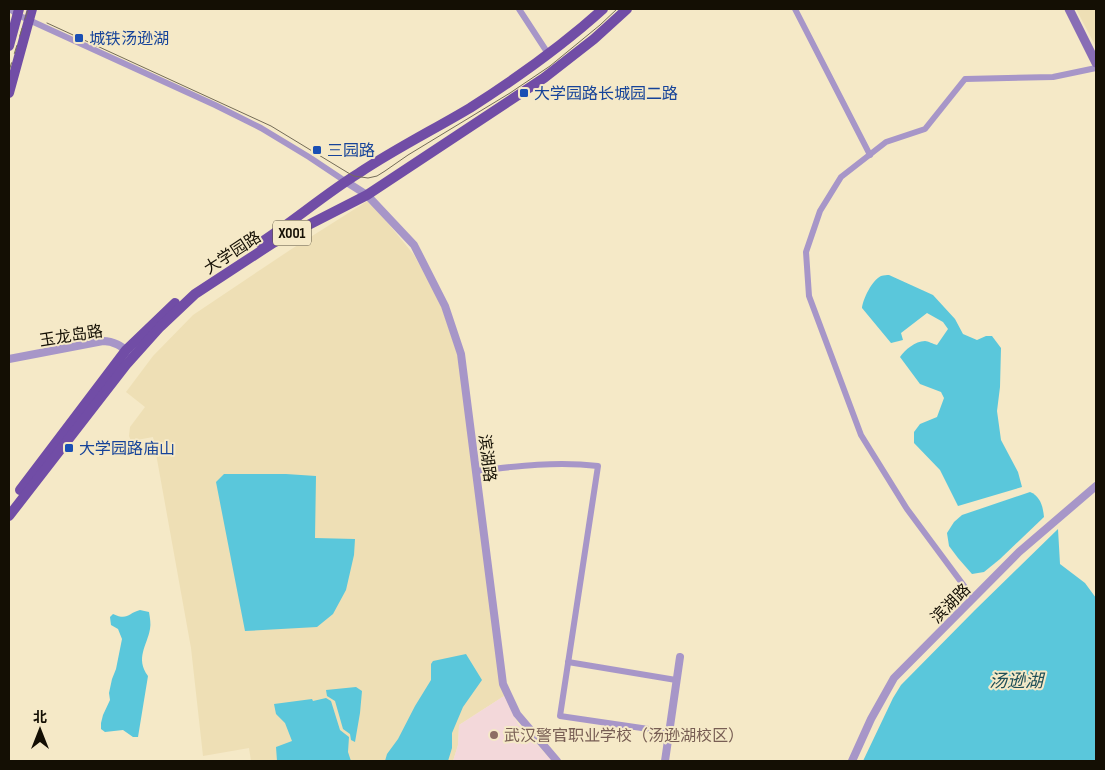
<svg xmlns="http://www.w3.org/2000/svg" width="1105" height="770" font-family="'Sofia Sans Condensed','Noto Sans SC',sans-serif">
	<style>
		.built { fill: #eedfb5 }
		.education { fill: #f3d8da }
		.water { fill: #5ac7db }
		.lines { fill: none; stroke-linecap: round; stroke-linejoin: round }
		.minor { stroke: #a796c8; stroke-width: 6 }
		.tertiary { stroke: #a796c8; stroke-width: 8 }
		.secondary { stroke: #886db5; stroke-width: 9 }
		.primary { stroke: #714da6; stroke-width: 10 }
		.tram { stroke: #746c58; stroke-width: 1 }
		.rail { stroke: #746c58; stroke-width: 1; stroke-dasharray: 9 9; stroke-linecap: butt }
		.transit-dot { fill: #1a4fb4; stroke: #f5e9c7; stroke-width: 2 }
		.education-dot { fill: #8d6e63; stroke: #f5e9c7; stroke-width: 2 }
		.labels { text-anchor: middle; stroke-width: 4; stroke-linejoin: round; paint-order: stroke }
		.shield { fill: #f5e9c7; stroke: #58503e; stroke-width: 1 }
		.shield-label { font-size: 15px; font-weight: bold; fill: #140f04 }
		.transit-label { font-size: 16px; fill: #164399; stroke: #f5e9c7; text-anchor: start }
		.street-label { font-size: 16px; fill: #140f04; stroke: #f5e9c7 }
		.education-label { font-size: 16px; fill: #785e54; stroke: #f5e9c7; text-anchor: start }
		.water-label { font-size: 18px; font-style: italic; fill: #1e4e57; stroke: #f5e9c7 }
	</style>
	<rect width="100%" height="100%" fill="#f5e9c7"/>
	<!-- built -->
	<g class="built">
		<polygon points="1076,9 1096,9 1096,47"/>
		<polygon points="369,200 414,255 440,302 460,363 488,586 504,696 459,725 458,745 453,761 251,761 249,748 203,756 191,648 153,437 131,441 129,436 130,427 145,407 126,392 153,356 193,315 290,250"/>
	</g>
	<!-- education -->
	<polygon class="education" points="504,696 518,724 552,761 453,761 458,745 459,725"/>
	<!-- water -->
	<g class="water">
		<path d="M889,275L933,295L955,319L963,334L977,340L986,336H992L1001,348L1000,387L997,411L1001,440L1018,472L1022,487L958,506L940,470L914,443V432L920,424L937,417L944,398L941,392L920,384L900,357C905,350 915,341 925,341C928,341 933,344 937,345L948,329L943,322L927,313L901,333L903,340L891,343L862,308C863,299 872,280 881,276C884,275 887,275 889,275Z"/>
		<polygon points="224,474 286,474 316,476 315,538 355,539 354,555 346,590 333,614 317,627 245,631 216,482"/>
		<path d="M1030,492C1040,496 1043,506 1044,517L1000,559L984,572L972,574L958,558L949,546L947,533L954,522L962,515Z"/>
		<polygon points="1058,529 1060,564 1085,583 1096,598 1096,761 863,761 893,698 901,685 975,610"/>
		<path d="M140,610L149,612C150,618 151,624 150,629C147,646 135,658 148,676L138,737H133L123,730L105,732L101,729V723L103,715L110,700L109,693L112,679L116,669L122,639L118,629L111,625L110,617L113,614C128,621 128,613 140,610Z"/>
		<polygon points="466,654 482,680 463,707 452,733 452,748 448,761 385,761 387,754 398,739 415,706 431,680 431,664 433,661"/>
		<polygon points="356,687 362,691 360,713 355,742 351,740 350,734 343,729 335,701 327,696 326,690"/>
		<polygon points="326,698 331,701 340,730 349,737 348,752 351,761 277,761 276,747 292,741 285,723 276,714 274,704 312,699 313,701"/>
	</g>
	<g class="lines">
		<!-- minor -->
		<g class="minor">
			<polyline points="10,9 18,15 215,105 261,128 309,157 345,181"/>
			<polyline points="519,9 549,55"/>
			<polyline points="795,9 870,155"/>
			<path d="M476,471C517,466 557,461 598,466L560,716L669,732"/>
			<polyline points="973,598 907,509 861,435 809,296 806,252 820,211 841,177 886,142 925,129 965,79 1053,77 1096,68"/>
			<polyline points="568,662 676,680"/>
		</g>
		<!-- tertiary -->
		<g class="tertiary">
			<polyline points="345,181 367,195 414,245 445,306 461,354 503,684 517,714 557,761"/>
			<path d="M9,359L103,341C114,341 121,346 130,353"/>
			<polyline points="665,761 680,657"/>
			<polyline points="852,761 871,719 894,678 1019,552 1096,486"/>
		</g>
		<!-- secondary -->
		<polyline class="secondary" points="1069,9 1096,63"/>
		<!-- primary -->
		<g class="primary">
			<polyline points="9,46 19,9"/>
			<polyline points="9,93 32,9"/>
			<path d="M260,243C294,221 325,194 359,173C395,149 433,130 470,108C517,78 562,46 603,9"/>
			<polyline points="20,490 126,350 175,303"/>
			<polyline points="9,516 126,365 160,327 195,294 273,243 367,195 544,78 594,39 627,9"/>
		</g>
		<!-- tram -->
		<polyline class="tram" points="47,23 271,126 350,174 354,176 368,178 377,176 385,171 408,155 510,93 550,66 600,25 617,9"/>
		<!-- rail -->
		<polyline class="rail" points="9,71 28,9"/>
	</g>
	<!-- markers -->
	<g class="transit-dot">
		<rect x="74" y="33" width="10" height="10" rx="2.5"/>
		<rect x="519" y="88" width="10" height="10" rx="2.5"/>
		<rect x="312" y="145" width="10" height="10" rx="2.5"/>
		<rect x="64" y="443" width="10" height="10" rx="2.5"/>
	</g>
	<circle class="education-dot" cx="494" cy="735" r="5"/>
	<g class="labels">
		<!-- shield labels -->
		<rect class="shield" x="273" y="220.5" width="38" height="25" rx="4"/>
		<g class="shield-label">
			<text x="292" y="238">X001</text>
		</g>
		<!-- transit labels -->
		<g class="transit-label">
			<text x="89" y="44">城铁汤逊湖</text>
			<text x="534" y="99">大学园路长城园二路</text>
			<text x="327" y="156">三园路</text>
			<text x="79" y="454">大学园路庙山</text>
		</g>
		<!-- street labels -->
		<g class="street-label">
			<text transform="translate(232 252) rotate(-33)" y="6">大学园路</text>
			<text transform="translate(71 335) rotate(-9)" y="6">玉龙岛路</text>
			<text transform="translate(488 458) rotate(83)" y="6">滨湖路</text>
			<text transform="translate(950 603) rotate(-45)" y="6">滨湖路</text>
		</g>
		<!-- education labels -->
		<g class="education-label">
			<text x="504" y="741">武汉警官职业学校（汤逊湖校区）</text>
		</g>
		<!-- water labels -->
		<g class="water-label">
			<text x="1016" y="687">汤逊湖</text>
		</g>
	</g>
	<!-- border -->
	<rect width="1105" height="770" fill="none" stroke="#140f04" stroke-width="20"/>
	<!-- north arrow -->
	<g transform="translate(40 730)" stroke="#f5e9c7" stroke-width="4" paint-order="stroke">
	<path d="M0-4L9 19L0 12L-9 19Z" fill="#140f04"/>
	<text y="-8" font-size="14" font-weight="bold" text-anchor="middle" fill="#140f04">北</text>
	</g>
</svg>
